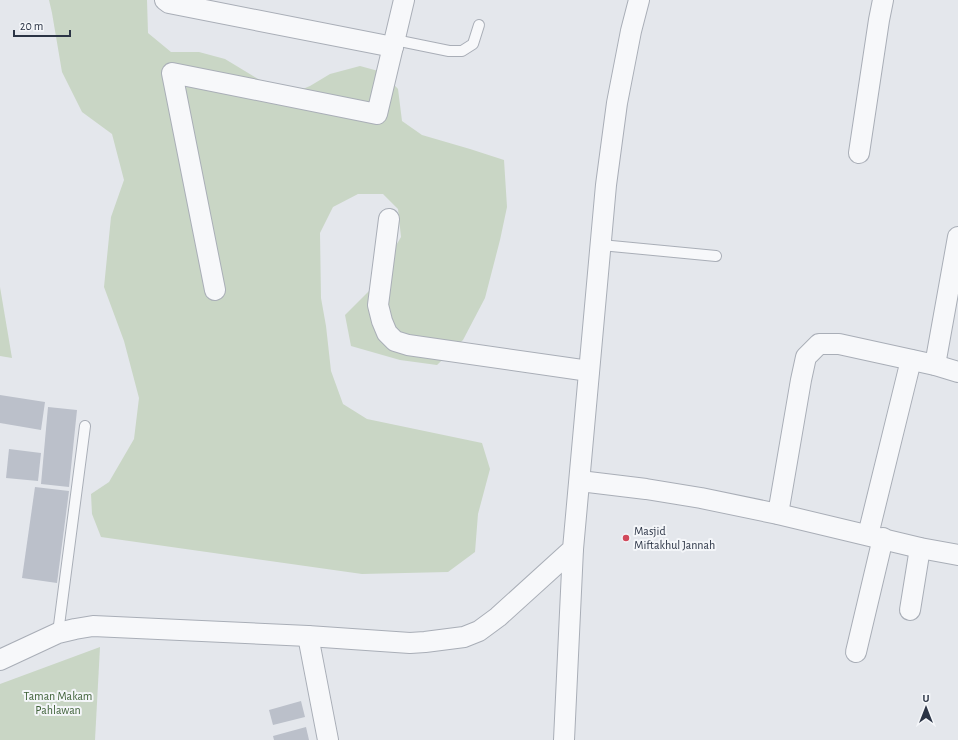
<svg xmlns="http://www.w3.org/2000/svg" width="958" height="740" font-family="'Alegreya Sans',sans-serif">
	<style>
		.green { fill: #c9d6c5 }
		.building { fill: #bbc0ca }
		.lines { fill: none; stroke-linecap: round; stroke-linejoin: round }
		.service-casing { stroke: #a9aeb7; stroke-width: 12 }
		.minor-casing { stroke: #a9aeb7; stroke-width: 22 }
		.service { stroke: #f7f8fa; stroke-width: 10 }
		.minor { stroke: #f7f8fa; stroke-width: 20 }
		.poi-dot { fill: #d1495b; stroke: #f4f6f9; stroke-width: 1.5 }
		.labels { text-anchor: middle; stroke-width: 4; stroke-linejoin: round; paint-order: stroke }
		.poi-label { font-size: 12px; fill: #2b3445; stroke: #f4f6f9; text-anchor: start }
		.park-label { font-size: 12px; fill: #3f6138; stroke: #f4f6f9 }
	</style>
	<rect width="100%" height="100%" fill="#e4e7ec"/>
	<!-- green -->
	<g class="green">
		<polygon points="49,0 147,0 148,33 171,52 199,52 225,59 286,96 310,86 330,74 360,66 382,72 398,89 402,121 422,135 470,149 504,160 507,207 500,240 485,298 463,340 437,365 400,360 351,346 345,315 370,290 401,237 398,209 383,194 358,194 333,207 320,233 321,298 326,326 331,371 343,404 367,419 482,443 490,469 478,514 475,552 448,572 362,574 101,537 92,514 91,494 109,482 134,439 139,398 124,341 104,287 111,217 124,180 112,134 82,112 62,72 52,13"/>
		<polygon points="0,287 12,358 0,356"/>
		<polygon points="100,647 95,740 0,740 0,684"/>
	</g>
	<!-- building -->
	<g class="building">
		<polygon points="0,395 45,402 41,430 0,423"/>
		<polygon points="48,407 77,410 69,487 41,484"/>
		<polygon points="9,449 41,453 38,481 6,478"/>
		<polygon points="35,487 69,491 57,583 22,578"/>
		<polygon points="301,701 305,717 273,725 269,710"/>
		<polygon points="306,727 309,740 274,740 273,736"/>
	</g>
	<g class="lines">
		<defs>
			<g id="service">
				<polyline points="395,40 449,51 462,51 473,44 479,25"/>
				<polyline points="601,245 716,256"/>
				<polyline points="58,633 85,426"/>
			</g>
			<g id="minor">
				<polyline points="165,0 169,3 393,47"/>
				<polyline points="859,153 879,20 883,0"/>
				<polyline points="389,219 378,305 382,321 387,333 395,341 408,345 589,371"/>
				<polyline points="215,290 172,73 377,114 404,0"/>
				<polyline points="935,365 958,237"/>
				<polyline points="580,481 646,489 701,498 778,514 920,548 958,555"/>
				<polyline points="778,514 801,380 806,357 819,344 839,344 935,365 958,372"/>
				<polyline points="868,535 911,360"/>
				<polyline points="910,610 920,548"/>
				<polyline points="308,636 328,740"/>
				<polyline points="856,652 883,538"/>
				<polyline points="0,660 58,633 75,629 93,626 308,636 410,643 425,642 464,637 479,631 498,617 573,549 606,185 617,103 631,31 639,0"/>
				<polyline points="564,740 573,549"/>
			</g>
		</defs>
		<!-- service casing -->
		<use href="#service" class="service-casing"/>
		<!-- minor casing -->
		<use href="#minor" class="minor-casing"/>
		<!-- service -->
		<use href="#service" class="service"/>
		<!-- minor -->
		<use href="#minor" class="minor"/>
	</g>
	<!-- markers -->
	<circle class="poi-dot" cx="626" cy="538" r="4"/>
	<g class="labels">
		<!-- poi labels -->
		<g class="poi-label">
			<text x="634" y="535">Masjid<tspan x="634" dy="14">Miftakhul Jannah</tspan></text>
		</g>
		<!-- park labels -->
		<g class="park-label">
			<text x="58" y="700">Taman Makam<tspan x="58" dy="14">Pahlawan</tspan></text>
		</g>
	</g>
	<!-- north arrow -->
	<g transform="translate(926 708)" stroke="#f4f6f9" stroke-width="3" paint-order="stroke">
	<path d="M0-3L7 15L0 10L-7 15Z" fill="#2b3445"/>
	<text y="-6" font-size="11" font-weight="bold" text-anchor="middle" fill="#2b3445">U</text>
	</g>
	<!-- scale -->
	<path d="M14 30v6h56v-6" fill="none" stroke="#2b3445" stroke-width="2"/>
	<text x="20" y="30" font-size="12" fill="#2b3445" stroke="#f4f6f9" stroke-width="3" paint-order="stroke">20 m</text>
</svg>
